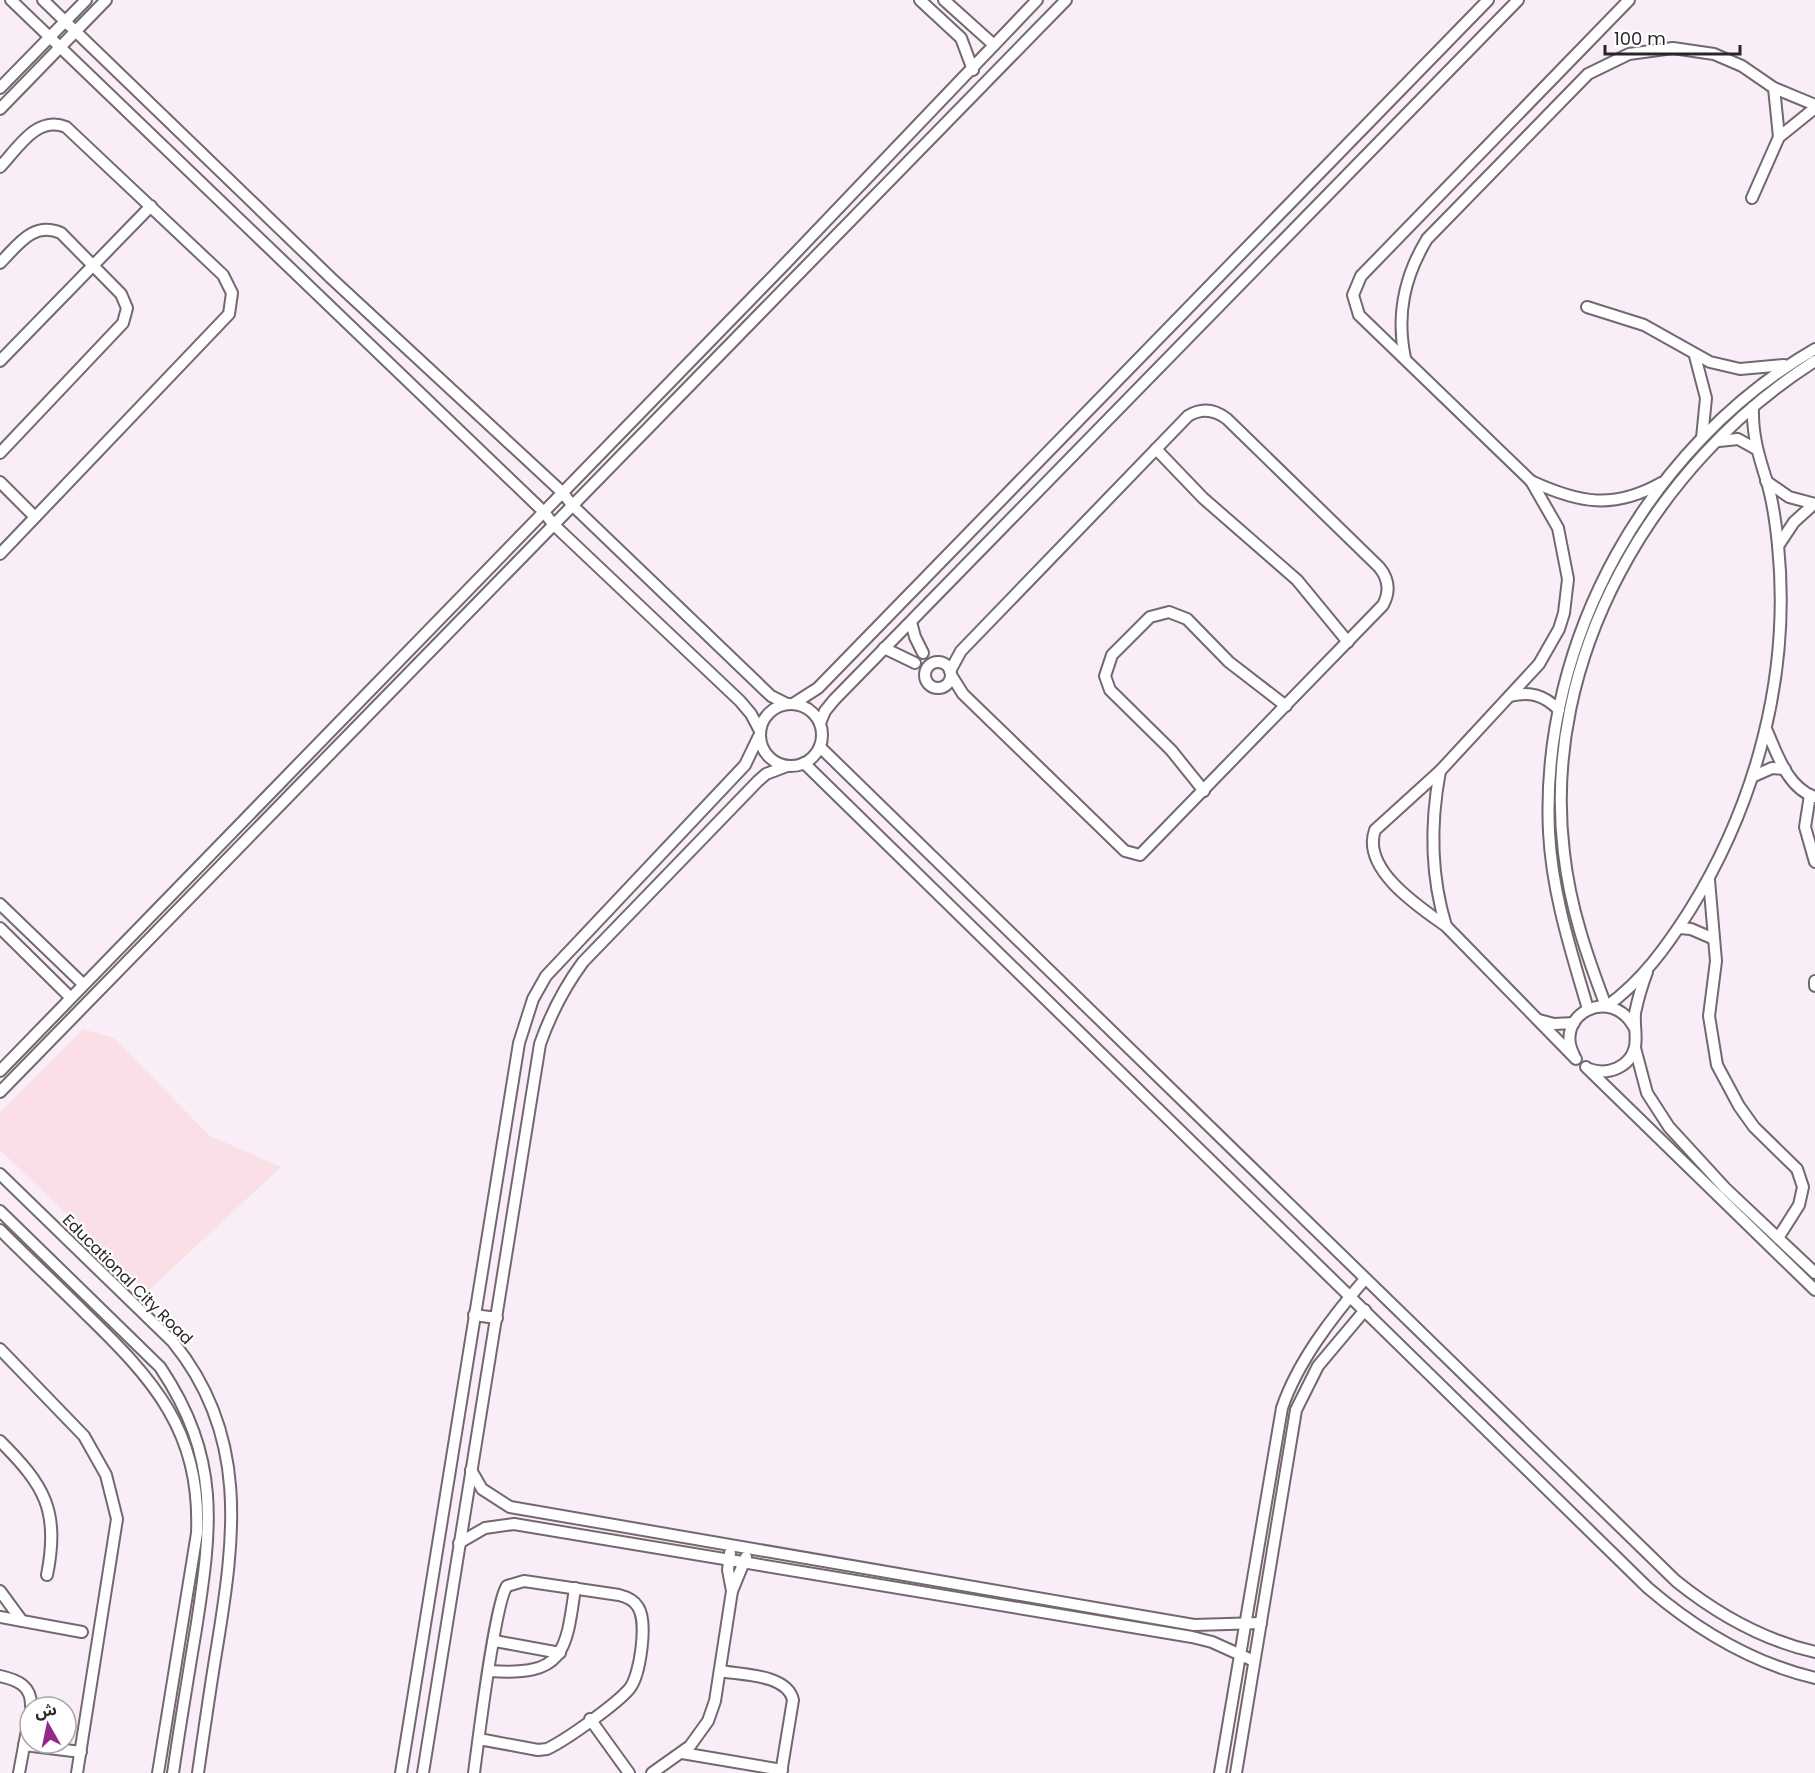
<svg xmlns="http://www.w3.org/2000/svg" width="1815" height="1773" font-family="Poppins,'Noto Sans Arabic',sans-serif">
	<style>
		.education { fill: #fae0e6 }
		.lines { fill: none; stroke-linecap: round; stroke-linejoin: round }
		.minor-casing { stroke: #726871; stroke-width: 14 }
		.minor { stroke: #fff; stroke-width: 10 }
		.labels { text-anchor: middle; stroke-width: 4.5; stroke-linejoin: round; paint-order: stroke }
		.street-label { font-size: 16px; fill: #292529; stroke: #fff }
	</style>
	<rect width="100%" height="100%" fill="#f9edf8"/>
	<!-- education -->
	<polygon class="education" points="83,1029 114,1038 210,1136 281,1167 147,1292 0,1150 0,1112"/>
	<g class="lines">
		<defs>
			<g id="minor">
				<polyline points="11,0 544,512 553,524 740,701 751,714 760,731"/>
				<polyline points="43,0 332,279 563,493 572,505 771,696 787,704"/>
				<polyline points="920,0 961,38 973,70"/>
				<polyline points="944,0 994,45"/>
				<polyline points="0,88 86,0"/>
				<polyline points="1774,88 1779,137"/>
				<polyline points="0,109 106,0"/>
				<path d="M0,167C18,148 37,115 66,127L223,275L232,293L229,314L0,554"/>
				<polyline points="1752,198 1779,137 1815,108"/>
				<path d="M0,263C18,245 33,221 61,233L121,294L127,308L123,323L0,453"/>
				<polyline points="1587,307 1644,325 1710,362 1740,369 1784,365"/>
				<polyline points="1695,356 1706,398 1702,438"/>
				<path d="M1405,358C1396,315 1404,277 1427,239L1588,74L1629,54L1673,48L1714,54L1742,66L1774,88L1815,105"/>
				<polyline points="0,361 151,206"/>
				<polyline points="1719,441 1738,439 1756,449"/>
				<polyline points="1156,449 1203,498 1297,580 1348,642"/>
				<path d="M1531,481C1579,503 1613,510 1661,483"/>
				<polyline points="1766,481 1789,497 1815,504"/>
				<polyline points="0,482 35,517"/>
				<polyline points="1778,546 1794,522 1814,504"/>
				<polyline points="911,622 915,637 923,653"/>
				<polyline points="884,648 915,663"/>
				<circle cx="938" cy="675" r="13"/>
				<path d="M950,671L961,651L1188,416C1201,408 1214,409 1227,419L1379,567C1389,579 1390,592 1383,605L1140,855L1125,851L963,694L951,675"/>
				<path d="M1510,696C1530,691 1544,695 1559,710"/>
				<circle cx="791" cy="735" r="31"/>
				<polyline points="793,704 818,688 1488,0"/>
				<polyline points="820,723 825,711 834,700 1518,0"/>
				<path d="M1766,729C1777,753 1787,788 1815,797"/>
				<path d="M820,747L1676,1581C1717,1614 1763,1640 1815,1652"/>
				<path d="M804,763L1648,1588C1697,1630 1752,1663 1815,1678"/>
				<path d="M1440,771C1430,824 1430,874 1446,926"/>
				<polyline points="1754,776 1772,768 1785,769"/>
				<polyline points="1204,791 1171,750 1110,690 1105,676 1112,655 1150,617 1169,612 1187,619 1229,662 1286,706"/>
				<polyline points="1810,795 1805,827 1815,862"/>
				<polyline points="1709,880 1716,961 1709,1016 1717,1065 1739,1106 1754,1127 1797,1169 1803,1187 1799,1205 1778,1238"/>
				<polyline points="0,904 83,984"/>
				<polyline points="0,928 70,997"/>
				<polyline points="1679,928 1691,929 1714,939"/>
				<polyline points="1815,981 1815,986"/>
				<path d="M1606,1006C1587,956 1570,907 1564,853C1540,659 1653,464 1815,361"/>
				<path d="M1607,1006C1642,981 1667,946 1690,910C1757,802 1791,673 1778,545C1776,525 1773,502 1767,482C1759,457 1752,435 1753,407"/>
				<path d="M1588,1009C1571,951 1552,893 1549,832C1540,640 1649,445 1815,349"/>
				<polyline points="1539,1020 1554,1024 1574,1023"/>
				<polyline points="1635,1048 1647,1093 1669,1127 1725,1188 1815,1273"/>
				<path d="M1574,1055C1553,1016 1610,984 1634,1027"/>
				<path d="M1576,1059L1446,926C1419,907 1361,869 1375,830L1440,771L1539,664L1559,629L1564,613L1568,579L1558,528L1531,481L1359,315L1353,295L1361,276L1629,0"/>
				<polyline points="1586,1067 1815,1290"/>
				<path d="M1589,1069C1608,1076 1630,1067 1635,1047C1637,1036 1634,1025 1635,1013C1638,999 1642,985 1647,972"/>
				<polyline points="0,1071 786,263 1037,0"/>
				<polyline points="0,1092 1066,0"/>
				<path d="M0,1174L173,1342C249,1435 235,1537 217,1647C210,1689 204,1731 198,1773"/>
				<path d="M0,1211L160,1367C221,1458 212,1526 196,1629C188,1677 180,1725 173,1773"/>
				<path d="M0,1230C28,1258 57,1285 85,1313C154,1380 201,1431 197,1533L158,1773"/>
				<polyline points="474,1315 497,1318"/>
				<polyline points="0,1349 84,1436 106,1475 117,1519 77,1773"/>
				<path d="M0,1441C44,1485 60,1510 47,1575"/>
				<polyline points="471,1470 482,1489 510,1507 1194,1625 1261,1623"/>
				<polyline points="459,1543 485,1528 514,1524 1192,1637 1212,1642 1254,1661"/>
				<polyline points="730,1553 728,1570 732,1591"/>
				<polyline points="0,1591 22,1621"/>
				<polyline points="0,1617 82,1632"/>
				<polyline points="495,1641 560,1653"/>
				<path d="M490,1671C563,1676 566,1654 575,1588"/>
				<path d="M720,1671C742,1675 787,1674 793,1700L781,1773"/>
				<path d="M0,1676C18,1680 32,1686 31,1707"/>
				<polyline points="590,1719 629,1773"/>
				<polyline points="24,1745 81,1752"/>
				<polyline points="682,1753 782,1770"/>
				<polyline points="19,1773 30,1714"/>
				<polyline points="401,1773 519,1043 533,999 546,976 745,765 759,736"/>
				<path d="M423,1773L540,1044C551,1013 563,989 583,962L758,781L766,774L787,766"/>
				<path d="M474,1773C478,1743 495,1602 507,1586L524,1581L619,1595C627,1597 634,1600 638,1607C648,1622 640,1675 630,1688C617,1704 566,1740 547,1749L538,1750L479,1739"/>
				<polyline points="652,1773 690,1746 708,1721 715,1701 732,1591 746,1557"/>
				<path d="M1220,1773L1282,1408C1298,1361 1333,1316 1365,1279"/>
				<polyline points="1236,1773 1296,1410 1318,1366 1365,1310"/>
			</g>
		</defs>
		<!-- minor casing -->
		<use href="#minor" class="minor-casing"/>
		<!-- minor -->
		<use href="#minor" class="minor"/>
	</g>
	<g class="labels">
		<!-- street labels -->
		<g class="street-label">
			<text transform="translate(128 1279) rotate(45)" y="6">Educational City Road</text>
		</g>
	</g>
	<!-- north arrow -->
	<g transform="translate(48 1725) rotate(351)"><circle r="28" fill="#ffffff" stroke="#a9a8a9" stroke-width="1.5"/>
	<path d="M0-4.5L10 22L0 15L-10 22Z" fill="#962786"/>
	<text y="-9" font-size="16" font-weight="bold" text-anchor="middle" fill="#292529">ش</text>
	</g>
	<!-- scale -->
	<path d="M1605 45v9h135v-9" fill="none" stroke="#292529" stroke-width="3"/>
	<text x="1614" y="45" font-size="18" fill="#292529" stroke="#ffffff" stroke-width="4.5" paint-order="stroke">100 m</text>
</svg>
